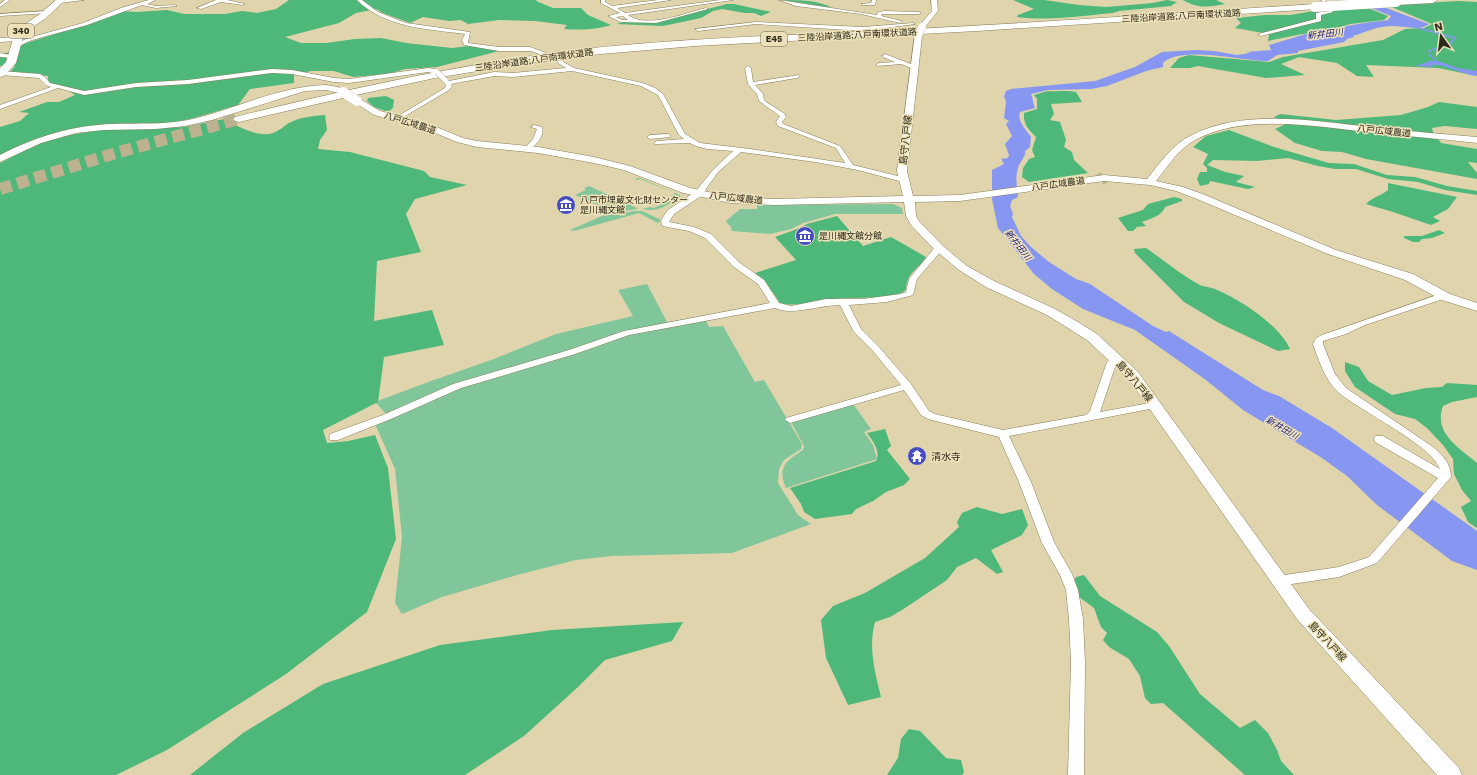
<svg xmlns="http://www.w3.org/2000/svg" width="1477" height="775" font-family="'Work Sans','Noto Sans JP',sans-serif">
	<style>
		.green { fill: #81c69a }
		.forest { fill: #4eb77a }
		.water { fill: #8796f1 }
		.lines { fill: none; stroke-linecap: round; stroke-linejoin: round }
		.stream { stroke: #8796f1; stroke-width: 1.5 }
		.street-tunnel { stroke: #bcb28f; stroke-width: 6; stroke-dasharray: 6 3.5; stroke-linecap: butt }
		.highway-tunnel { stroke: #bcb28f; stroke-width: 12; stroke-dasharray: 12 6; stroke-linecap: butt }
		.street-casing { stroke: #897f5a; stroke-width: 1 }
		.secondary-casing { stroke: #897f5a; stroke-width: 1 }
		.highway-casing { stroke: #897f5a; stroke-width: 1 }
		.street { fill: #fff; fill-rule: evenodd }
		.secondary { fill: #fff; fill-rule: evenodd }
		.highway { fill: #fff; fill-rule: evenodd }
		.street-bridge-casing { stroke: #897f5a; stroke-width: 5.5; stroke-linecap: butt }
		.secondary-bridge-far1-casing { stroke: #897f5a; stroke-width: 8; stroke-linecap: butt }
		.secondary-bridge-casing { stroke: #897f5a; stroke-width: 10; stroke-linecap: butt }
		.highway-bridge-casing { stroke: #897f5a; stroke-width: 10; stroke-linecap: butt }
		.street-bridge { stroke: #fff; stroke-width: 5 }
		.secondary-bridge-far1 { stroke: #fff; stroke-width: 8 }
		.secondary-bridge { stroke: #fff; stroke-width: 10 }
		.highway-bridge { stroke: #fff; stroke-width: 10 }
		.labels { text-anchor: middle; stroke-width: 3; stroke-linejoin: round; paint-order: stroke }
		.far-street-label { font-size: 9px; fill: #2e2a1a; stroke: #ece1b9 }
		.shield { fill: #ece1b9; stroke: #67614a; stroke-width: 1 }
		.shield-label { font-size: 9px; font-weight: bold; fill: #2e2a1a }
		.far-water-label { font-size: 9px; font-style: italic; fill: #27228a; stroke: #ece1b9 }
		.far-poi-label { font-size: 9px; fill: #2e2a1a; stroke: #ece1b9; text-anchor: start }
		.street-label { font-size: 10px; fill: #2e2a1a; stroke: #ece1b9 }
		.poi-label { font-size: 10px; fill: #2e2a1a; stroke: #ece1b9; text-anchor: start }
	</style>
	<rect width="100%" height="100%" fill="#dfd4ac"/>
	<!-- green -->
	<g class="green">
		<path d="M637,178H640L680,195V198C667,204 660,213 642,209L650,207L654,208L675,198L671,196L675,193L640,179L635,180Z"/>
		<path d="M589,186L637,208V209C618,211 612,216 594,207L598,205L575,195L586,190L584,188Z"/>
		<polygon points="893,204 902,208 903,214 835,214 803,223 791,229 770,234 732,231 731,227 727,223 726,221 740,209 757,209 757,205"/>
		<polygon points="634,211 642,211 661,220 658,223 639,213 574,231 570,230 604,215 615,215"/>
		<polygon points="647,284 667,322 704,316 709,327 723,326 755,382 764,380 802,444 801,449 784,460 779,469 778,483 798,515 811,524 732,553 612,556 576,560 517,575 442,597 402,614 395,603 402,537 395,469 375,424 390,418 375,402 431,381 494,359 556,334 633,316 618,290"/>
		<path d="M851,401L871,429L864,432L873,445L877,459L786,488C777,467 786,461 803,450L804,446L790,420Z"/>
	</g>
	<!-- forest -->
	<g class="forest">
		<path d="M289,0H537L536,1L553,8H581L588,15L611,25C594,30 582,30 564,29L567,25L535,21L499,20L468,24L461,20L449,21L423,17L410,23L383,13L376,9L356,13L339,23L285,37L301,43H326L355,39L381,38L406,43L452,48L469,46L502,48L503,50L437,67L405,69L388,74L353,77L334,71H311L294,75V83L250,89L238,105L194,118L172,123L109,124L60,131L26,143L0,156V127L20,121L29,113L19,112L47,102H59L75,95L69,91L48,85V76L10,72L15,66H0V54L16,51L23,44L94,22L118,11L137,12L167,10L184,14H225L242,11L257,13L276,9Z"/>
		<path d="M783,0C799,0 819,0 832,8Z"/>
		<path d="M1013,0H1044L1079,5L1106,7L1153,3L1167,0L1177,2L1171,6L1119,11L1113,13C1081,16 1049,21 1017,17L1018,15L1034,9Z"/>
		<path d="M1183,0H1216L1225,4C1209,7 1198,9 1183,0Z"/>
		<polygon points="1458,1 1477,2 1477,76 1438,68 1366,65 1374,77 1357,76 1337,63 1299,57 1281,64 1305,75 1266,78 1198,66 1190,68 1170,68 1179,58 1189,55 1269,62 1283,57 1383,40 1405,29 1424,28 1432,24 1387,5"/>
		<polygon points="727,4 734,4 771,12 761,16 754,13 745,13 722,9 713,11 701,18 663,26 616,24 624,22 657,22"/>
		<polygon points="1368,8 1388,16 1384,20 1350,24 1325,32 1302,34 1268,41 1269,34 1235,28 1241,23 1236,18 1265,15 1290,15 1320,10"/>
		<path d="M1048,91C1058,92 1067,90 1076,92L1082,102L1051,104L1054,114L1050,120L1060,122L1066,140L1064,147L1072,152L1074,160L1088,173L1029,182L1022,177L1023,168L1029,159L1035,157L1032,150L1036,137C1028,129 1023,124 1024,113L1037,109V99L1034,95Z"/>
		<polygon points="386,96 394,100 393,108 388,112 374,107 367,101 368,98"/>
		<polygon points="1439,102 1477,107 1477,129 1445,126 1432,128 1433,132 1441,143 1477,149 1477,163 1468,162 1477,173 1477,179 1366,159 1342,152 1322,151 1295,143 1275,129 1286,124 1274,117 1280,114 1336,120 1401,115 1428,107"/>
		<path d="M325,115L327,130L320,140L318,149L350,152L424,171L430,177L467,185L415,199L406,214L421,252L377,261L374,321L432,310L444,345L384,357L378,402L323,430L327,443L348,441L375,435L388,468L396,539L367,612L286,674L167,750L116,775H0V163L44,141L63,136L100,130L184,127L224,119C237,126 258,138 273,133C279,131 284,126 289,123C301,117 312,116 325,115Z"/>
		<polygon points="1229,130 1274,147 1329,163 1354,164 1387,175 1415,177 1447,186 1477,191 1477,195 1445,190 1418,182 1388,179 1356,169 1335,169 1318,166 1288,158 1257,161 1213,160 1207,165 1225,172 1244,176 1236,182 1255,187 1248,189 1210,181 1209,184 1200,186 1197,179 1200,172 1207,172 1207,168 1203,164 1208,154 1193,147 1206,136"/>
		<path d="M1388,183L1457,197L1448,209L1433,217L1440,221L1431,225L1393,212L1366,204C1374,196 1381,196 1388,190Z"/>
		<path d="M1174,197L1182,199V201L1165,207C1163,215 1150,219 1142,222L1146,226L1137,227L1133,231H1128L1118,218L1143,210L1148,204Z"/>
		<path d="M837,216L863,246L891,237L926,257C919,270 907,271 906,289C904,292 902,293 898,294C881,298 863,298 845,298C824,299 801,308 780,303L765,281L755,273L796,260L775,237L800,228L807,224Z"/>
		<polygon points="1439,230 1445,233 1432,238 1422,239 1419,242 1413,242 1404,238 1404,236 1422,236"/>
		<path d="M1146,248C1162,259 1183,276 1200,285C1205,287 1212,287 1217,290C1241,300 1279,325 1290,349L1278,351L1219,323L1184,302L1135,253L1134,249Z"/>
		<path d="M1345,362L1359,367L1368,381L1392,395L1426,388L1442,387L1447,383L1477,385V397L1452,402L1443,406C1433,433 1459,448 1477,463V528L1468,522L1461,507L1471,501L1462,490L1454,474L1453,459L1443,445L1427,428L1415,419L1395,414L1355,387L1345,371Z"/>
		<path d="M885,429L891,446L887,450L910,479L904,485L886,492L873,501L856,509L852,514L815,519L804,512L801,504L790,488L876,461C881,451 873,441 867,433Z"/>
		<path d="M977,507L1002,514L1022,509L1028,525L1022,535L991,550L1003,572L997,574L976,558L957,567L947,580L902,610L890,617L875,622C868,648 875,672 881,697L848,705L826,658L821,620L833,606L865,593L925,558L959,527L957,522L962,513Z"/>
		<polygon points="1084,575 1100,596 1157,632 1169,646 1200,694 1240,728 1255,720 1268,733 1277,750 1281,761 1294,775 1245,775 1163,703 1151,704 1145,698 1140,676 1129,659 1109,647 1103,640 1107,633 1101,627 1094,608 1079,597 1074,580 1076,577"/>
		<polygon points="683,622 672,641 605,660 578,687 524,736 465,775 190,775 243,733 323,684 440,645 552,630"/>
		<polygon points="909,729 920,731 946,758 961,760 964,772 962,775 887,775 898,758 901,739"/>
	</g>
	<!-- water -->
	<g class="water">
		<path d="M1342,0H1365L1429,24C1421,31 1403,26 1392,26C1378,26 1366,32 1353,36L1354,37L1347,39L1344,42L1298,51V53L1277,55L1268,61C1242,61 1180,45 1163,63V67L1146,71L1107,86L1091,89L1048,90L1031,94C1033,98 1033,103 1035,108L1020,112C1017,122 1026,129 1031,137L1030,147L1025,151C1026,157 1020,161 1018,168C1015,177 1017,187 1018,197L1012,200L1010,206L1013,214L1012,217L1021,236L1031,247L1049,262L1076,279L1090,284L1153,326L1166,332L1169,331L1239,375L1263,390L1279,396L1332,428L1477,531V570L1452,561L1377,505L1347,476L1322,458L1243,410L1206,380L1135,330L1083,309L1052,289L1034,274L998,228L992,199V170L1004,164L1001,159L1008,158L1009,155L1005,144L1012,136L1006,124L1009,121L1004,118L1006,102L1004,96L1006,91L1011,89L1095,81L1135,67L1162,52L1196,50L1214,51L1237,55L1251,53L1246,52L1271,50L1269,45L1306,34L1335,32C1341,24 1377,22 1388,20L1391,16L1371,8Z"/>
		<path d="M1430,61H1438L1457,68L1477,71V76C1467,76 1442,63 1431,65L1434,67L1416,66Z"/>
	</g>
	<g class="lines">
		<!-- stream -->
		<polyline class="stream" points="1415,27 1455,38 1451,43 1429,51 1430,55 1438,63"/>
		<!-- street-tunnel -->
		<polyline class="street-tunnel" points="1098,174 1106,183"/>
		<!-- highway-tunnel -->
		<polyline class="highway-tunnel" points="0,189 119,152 239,119"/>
		<defs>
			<g id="street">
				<polygon points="5,0 10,0 0,7 0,4"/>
				<polygon points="66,0 84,0 59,3 57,2"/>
				<polygon points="149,0 156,0 147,4 156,6 175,5 177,6 156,8 142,5 87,25 32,40 19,46 14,45 28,38 83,23 121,8"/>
				<polygon points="216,0 227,0 245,4 243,5 221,2 201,9 197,8"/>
				<path d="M357,0H362L378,12L406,23L470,32L468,43L499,47H530L549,54L546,56L530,51H499L464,45L462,40L465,34C428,29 385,28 357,0Z"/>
				<path d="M601,0H605V2L612,6L658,0H671L617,8L625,13L720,0H733L628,15C647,29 685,13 706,8L708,9L656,23L621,22L608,16L620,13L601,3ZM623,16L628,20H622L616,17Z"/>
				<polygon points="779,0 877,15 878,12 885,11 919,12 921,13 919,14 882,14 881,16 902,21 900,23 861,14 796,6"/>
				<polygon points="872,0 876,0 875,5 863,5 861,4 871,3"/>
				<polygon points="1322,0 1326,0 1324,4 1333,12 1321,15 1321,21 1261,36 1258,34 1316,19 1316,13 1327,11 1320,4"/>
				<polygon points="48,11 50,13 0,16 0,14"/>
				<polygon points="756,22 863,27 913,23 915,24 863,31 756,24 698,31 695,29"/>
				<polygon points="0,38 17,37 20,39 17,41 0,42"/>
				<polygon points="0,53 16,56 13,58 0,57"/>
				<polygon points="885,54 916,66 917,67 914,69 901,64 877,66 877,64 879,63 895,62 883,57 882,56"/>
				<path d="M560,60L574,68L643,83L655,88L663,94L685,134L700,143L750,149L845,163L836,148L778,126L776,122L780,116L759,101L757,94L748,84L745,68L748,66L751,68L753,82L799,75L800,76L797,78L755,85L763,94L764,100L766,102L785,114L786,117L782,122L783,124L840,146L853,165L906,178V182H903L858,170L815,162L741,152L718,172L701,196L674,214L669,222L694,227L711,234L740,263L764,280L779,303L791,306L826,299H863L901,294L906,292L909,279L936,246H942V250L917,279L913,295L887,302L849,305L861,329L879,347L911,384L929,411L935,414L1003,430L1086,415L1090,411L1107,362L1109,360L1118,357L1123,360L1116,364L1100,412L1155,402L1159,403L1160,405L1159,407L1155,408L1009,436L1031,482L1054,542L1072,574L1078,590L1083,619L1085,662L1084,775H1068L1071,662L1069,619L1066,590L1060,575L1042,543L1019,482L999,437L928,419L921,415L904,390L790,423L785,420L786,418L901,385L873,351L854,332L840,305C820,305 791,316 775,308L629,335L575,354L461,388L391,419L338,440H330L329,437L330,434L383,415L453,384L569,350L624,331L770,303L758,284L734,267L705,238L689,231L662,226L661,220L668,210L695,192L713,170L733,151L707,149L696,146L690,143L655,144L654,143L657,141L684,139L679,135L658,95L641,86L572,71L513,77L494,76L451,84L452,86L449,90L400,119L395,118L445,88L446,86L444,80L449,81L494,72L513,73L566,68L558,63L557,62Z"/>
				<polygon points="428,68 436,69 440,72 437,74 428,72 349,83 334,82 292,74 272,73 188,84 136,87 84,95 58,88 0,109 0,105 51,87 46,85 39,78 1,75 1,71 40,74 45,77 50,83 84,91 136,83 188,80 272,69 292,70 334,78 349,79"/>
				<path d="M534,125L542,127C545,136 537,144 530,149H526L525,148L533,139L537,129L531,127Z"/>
				<polygon points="668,134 670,135 670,137 650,139 647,137 650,135"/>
				<path d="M1443,293L1447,296L1446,298L1365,325L1346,334L1323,341V344L1335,374L1346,388L1433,447C1443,456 1451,463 1451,477L1377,563L1339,577L1278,586L1274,585L1272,581L1274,577L1278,576L1339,567L1369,557L1438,478L1375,442L1374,439L1375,436H1383L1440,469C1432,445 1360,411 1338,392C1325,380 1319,361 1313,344L1316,338L1322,335Z"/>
			</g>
			<g id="secondary">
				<polygon points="931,0 937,0 938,11 924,28 920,28 918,27 932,11"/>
				<path d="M915,34H921L922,36L907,171L913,196L960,195L1104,175L1147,179C1160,163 1172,145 1190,136C1242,108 1315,121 1371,127C1407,131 1442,134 1477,137V143C1443,139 1408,136 1374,133C1319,127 1247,113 1197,139C1179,148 1168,166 1156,181L1183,187L1205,195L1336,250L1413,274L1450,294L1477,303V311L1442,300L1405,280L1328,254L1197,199L1176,191L1150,185L1104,181L960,201L915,202L916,216L919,221L943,246L967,266L994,281L1055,309L1078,322L1097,334L1138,372L1309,609L1459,768L1462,775H1437L1297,619L1128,378L1087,340L1068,328L1047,315L986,287L959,270L935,250L911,225L906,216L904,202L775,205L731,203L683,193L624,170L594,163L538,153L477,147L457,142L423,128L374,115L353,101L354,99H360L380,111L429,124L463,138L477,141L538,147L594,157L630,166L690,188L731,197L775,199L903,196L897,171Z"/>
				<path d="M326,85L338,87L347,92L343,94L326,90L305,91L212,120L185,126L156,129L103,130L76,133L41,143L0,162V155C35,137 73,125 113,124C138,123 163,125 188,120C234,110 278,86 326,85Z"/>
			</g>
			<g id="highway">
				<polygon points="56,0 65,0 46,18 24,33 16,63 4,76 0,77 0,68 6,62 15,33 18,29 40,14"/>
				<polygon points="1393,0 1437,0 1433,3 1396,5 1392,2"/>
				<path d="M1315,4L1319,7L1318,9L977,31L695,46L601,54L514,65L435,78L356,95L239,122L235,121L233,119L235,117C339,91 445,68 551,53C665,38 780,36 895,30C1035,23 1175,13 1315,4Z"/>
			</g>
		</defs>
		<!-- street casing -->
		<use href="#street" class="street-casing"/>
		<!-- secondary casing -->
		<use href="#secondary" class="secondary-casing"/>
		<!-- highway casing -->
		<use href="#highway" class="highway-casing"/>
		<!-- street -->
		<use href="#street" class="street"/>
		<!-- secondary -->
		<use href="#secondary" class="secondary"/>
		<!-- highway -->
		<use href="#highway" class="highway"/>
		<defs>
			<polyline id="street-bridge" points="437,72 446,81"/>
			<polyline id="secondary-bridge-far1" points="918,36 922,27"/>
			<polyline id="secondary-bridge" points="343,92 357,101"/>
			<polyline id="highway-bridge" points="1315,7 1396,2"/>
		</defs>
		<!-- street-bridge casing -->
		<use href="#street-bridge" class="street-bridge-casing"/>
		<!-- secondary-bridge-far1 casing -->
		<use href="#secondary-bridge-far1" class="secondary-bridge-far1-casing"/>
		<!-- secondary-bridge casing -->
		<use href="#secondary-bridge" class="secondary-bridge-casing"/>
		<!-- highway-bridge casing -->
		<use href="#highway-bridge" class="highway-bridge-casing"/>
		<!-- street-bridge -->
		<use href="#street-bridge" class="street-bridge"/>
		<!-- secondary-bridge-far1 -->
		<use href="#secondary-bridge-far1" class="secondary-bridge-far1"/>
		<!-- secondary-bridge -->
		<use href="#secondary-bridge" class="secondary-bridge"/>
		<!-- highway-bridge -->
		<use href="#highway-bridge" class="highway-bridge"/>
	</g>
	<!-- icons -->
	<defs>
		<symbol id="museum-disc" viewBox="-11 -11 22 22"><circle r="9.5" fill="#464cc1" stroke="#ece1b9"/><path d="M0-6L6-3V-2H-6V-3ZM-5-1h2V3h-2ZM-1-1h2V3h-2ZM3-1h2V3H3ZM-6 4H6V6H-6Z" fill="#fff"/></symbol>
		<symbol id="temple-disc" viewBox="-11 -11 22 22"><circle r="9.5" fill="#464cc1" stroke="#ece1b9"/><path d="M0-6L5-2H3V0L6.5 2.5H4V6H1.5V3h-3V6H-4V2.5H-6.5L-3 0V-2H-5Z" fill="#fff"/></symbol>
	</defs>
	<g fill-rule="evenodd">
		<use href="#museum-disc" x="555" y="194" width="22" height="22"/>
		<use href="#museum-disc" x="794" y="225" width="22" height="22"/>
		<use href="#temple-disc" x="906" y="445" width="22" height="22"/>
	</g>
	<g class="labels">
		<!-- far-street labels -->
		<g class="far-street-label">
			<text transform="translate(1181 16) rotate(-3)" y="3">三陸沿岸道路;八戸南環状道路</text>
			<text transform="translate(857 35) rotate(-3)" y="3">三陸沿岸道路;八戸南環状道路</text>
			<text transform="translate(534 60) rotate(-8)" y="3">三陸沿岸道路;八戸南環状道路</text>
			<text transform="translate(410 123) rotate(17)" y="3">八戸広域農道</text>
			<text transform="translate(1384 131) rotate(6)" y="3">八戸広域農道</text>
			<text transform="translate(1058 184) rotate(-8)" y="3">八戸広域農道</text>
			<text transform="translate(736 198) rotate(6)" y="3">八戸広域農道</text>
		</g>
		<!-- shield labels -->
		<g class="shield">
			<rect x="8" y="24" width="26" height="14" rx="3"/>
			<rect x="761" y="32" width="26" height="14" rx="3"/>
		</g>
		<g class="shield-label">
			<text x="21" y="34">340</text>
			<text x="774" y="42">E45</text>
		</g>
		<!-- far-water labels -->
		<g class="far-water-label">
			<text transform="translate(1325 34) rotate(-6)" y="3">新井田川</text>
			<text transform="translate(1018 245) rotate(52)" y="3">新井田川</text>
			<text transform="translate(1282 428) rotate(30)" y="3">新井田川</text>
		</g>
		<!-- far-poi labels -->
		<g class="far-poi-label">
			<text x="580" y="203">八戸市埋蔵文化財センター<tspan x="580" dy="10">是川縄文館</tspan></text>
			<text x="819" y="239">是川縄文館分館</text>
		</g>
		<!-- street labels -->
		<g class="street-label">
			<text transform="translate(905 140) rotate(-84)" y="4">島守八戸線</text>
			<text transform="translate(1135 381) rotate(50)" y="4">島守八戸線</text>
			<text transform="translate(1328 641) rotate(47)" y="4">島守八戸線</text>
		</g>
		<!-- poi labels -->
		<g class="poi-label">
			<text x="931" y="460">清水寺</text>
		</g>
	</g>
	<!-- north arrow -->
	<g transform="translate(1441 36) rotate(346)" stroke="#ece1b9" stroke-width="3" paint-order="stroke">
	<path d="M0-3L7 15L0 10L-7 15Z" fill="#2e2a1a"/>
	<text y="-6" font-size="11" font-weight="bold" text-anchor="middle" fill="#2e2a1a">N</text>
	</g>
</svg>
